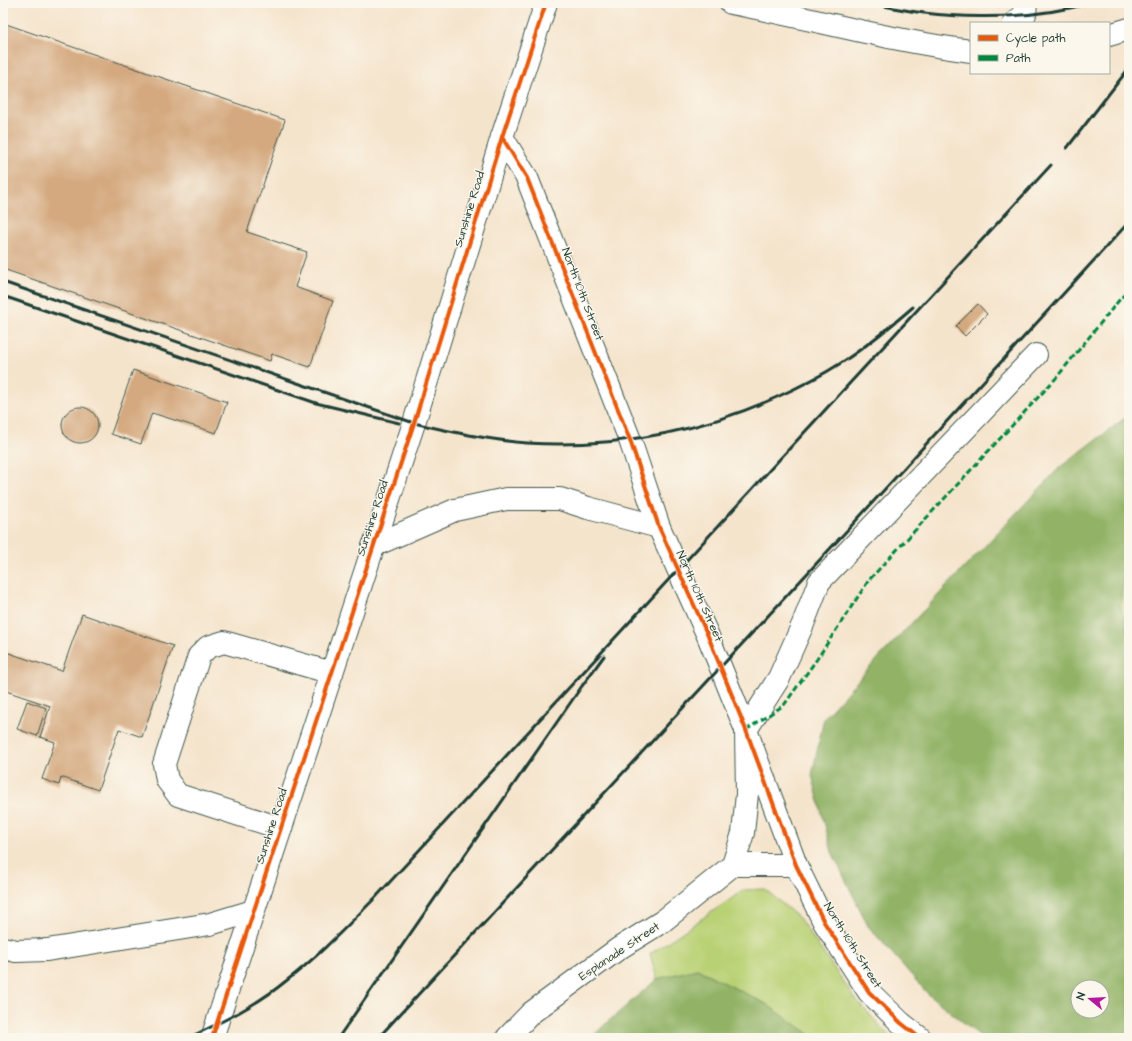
<svg xmlns="http://www.w3.org/2000/svg" width="1132" height="1041" font-family="'Architects Daughter',sans-serif">
	<style>
		.green { fill: #b9d175; stroke: #6c8754 }
		.forest { fill: #92b366; stroke: #58784d; fill-rule: evenodd }
		.building { fill: #d4a97f }
		.lines { fill: none; stroke-linecap: round; stroke-linejoin: round }
		.minor-casing { stroke: #3f564b; stroke-width: 24 }
		.minor { stroke: #fff; stroke-width: 22 }
		.rail { stroke: #1f3d34; stroke-width: 3 }
		.quiet { stroke: #00873e; stroke-width: 3; stroke-dasharray: 6 3; stroke-linecap: butt }
		.cycleway-casing { stroke: #fbf7ec; stroke-width: 6 }
		.cycleway { stroke: #e8590c; stroke-width: 4 }
		.labels { text-anchor: middle; stroke-width: 3; stroke-linejoin: round; paint-order: stroke }
		.street-label { font-size: 12px; fill: #1f3d34; stroke: #fbf7ec }
	</style>
	<rect width="100%" height="100%" fill="#fbf7ec"/>
	<filter id="ink" filterUnits="userSpaceOnUse"><feTurbulence type="fractalNoise" baseFrequency=".025" numOctaves="2"/><feDisplacementMap in="SourceGraphic" scale="8" xChannelSelector="R" yChannelSelector="G"/><feConvolveMatrix kernelMatrix="1 2 1 2 8 2 1 2 1" color-interpolation-filters="sRGB"/></filter>
	<filter id="wash" filterUnits="userSpaceOnUse"><feTurbulence type="fractalNoise" baseFrequency=".012" numOctaves="4" result="noise"/><feDisplacementMap in="SourceGraphic" scale="16" xChannelSelector="R" yChannelSelector="G"/><feGaussianBlur stdDeviation="0.9" result="paint"/><feColorMatrix in="noise" values="0 0 0 0 0 0 0 0 0 0 0 0 0 0 0 0 0 1.4 0 .05"/><feComposite in="paint" operator="in"/></filter>
	<g filter="url(#wash)">
		<rect width="100%" height="100%" fill="#f5e4cc"/>
		<!-- green -->
		<g class="green">
			<polygon points="1129,541 1129,636 1120,606 1126,550"/>
			<polygon points="765,889 799,918 854,997 891,1038 815,1038 766,1004 697,969 657,979 650,954 744,890"/>
		</g>
		<!-- forest -->
		<g class="forest">
			<path d="M1129,415V541L1126,550L1120,606L1129,636V1038H983L928,994L868,926L832,852L812,775L824,718L870,667L1059,468ZM1078,987H1102V1011H1078Z"/>
			<polygon points="697,969 766,1004 815,1038 591,1038 602,1027 657,979"/>
		</g>
		<g id="blocks">
			<!-- building -->
			<g class="building">
				<polygon points="3,23 285,120 247,232 307,252 295,287 333,301 310,367 272,354 270,361 3,269"/>
				<polygon points="978,304 987,314 965,336 956,326"/>
				<polygon points="133,370 227,402 216,433 152,413 141,444 111,434"/>
				<circle cx="80" cy="425" r="18"/>
				<polygon points="82,614 173,646 142,737 119,729 98,790 61,777 59,785 42,779 55,742 40,737 50,706 3,690 3,651 62,671"/>
				<polygon points="27,701 46,708 37,736 17,729"/>
			</g>
		</g>
	</g>
	<g filter="url(#ink)">
		<use href="#blocks" fill-opacity="0" stroke="#3f564b" stroke-width="1"/>
		<g class="lines">
			<defs>
				<g id="minor">
					<path d="M731,3C811,18 890,41 971,51"/>
					<polyline points="1014,23 1025,14 1026,3"/>
					<polyline points="1109,35 1129,29"/>
					<polyline points="502,137 527,178 630,440 659,527 708,636 746,730 796,865 824,922 869,992 901,1023 920,1038"/>
					<polyline points="373,546 455,510 506,499 560,499 588,508 659,527"/>
					<polyline points="280,828 178,795 167,780 164,764 199,656 208,647 224,642 332,673"/>
					<polyline points="733,865 796,865"/>
					<polyline points="3,948 16,951 47,950 210,924 253,911"/>
					<polyline points="212,1038 414,423 502,137 546,3"/>
					<polyline points="507,1038 531,1013 618,949 663,921 733,865 743,833 747,794 746,730 779,678 803,624 819,582 1036,355"/>
				</g>
			</defs>
			<!-- minor casing -->
			<use href="#minor" class="minor-casing"/>
			<!-- minor -->
			<use href="#minor" class="minor"/>
			<!-- rail -->
			<g class="rail">
				<path d="M872,3C937,20 1024,22 1090,3"/>
				<polyline points="1067,148 1129,68"/>
				<path d="M3,282L414,423C451,432 488,440 527,443C615,448 697,433 777,397C799,387 821,376 841,363C867,346 890,327 913,307"/>
				<polyline points="3,296 316,403 399,423"/>
				<path d="M188,1038C222,1022 257,1005 286,981C319,956 347,926 376,897L1051,165"/>
				<polyline points="338,1038 582,686 604,656"/>
				<polyline points="378,1038 852,525 1129,222"/>
			</g>
			<!-- quiet -->
			<polyline class="quiet" points="746,730 784,705 817,659 869,580 1057,377 1120,299 1129,290"/>
			<defs>
				<g id="cycleway">
					<polyline points="502,137 527,178 630,440 659,527 708,636 746,730 796,865 824,922 869,992 901,1023 920,1038"/>
					<polyline points="212,1038 414,423 502,137 546,3"/>
				</g>
			</defs>
			<!-- cycleway casing -->
			<use href="#cycleway" class="cycleway-casing"/>
			<!-- cycleway -->
			<use href="#cycleway" class="cycleway"/>
		</g>
	</g>
	<g class="labels">
		<!-- street labels -->
		<g class="street-label">
			<text transform="translate(469 209) rotate(-73)" y="4">Sunshine Road</text>
			<text transform="translate(583 294) rotate(69)" y="4">North 10th Street</text>
			<text transform="translate(372 518) rotate(-72)" y="4">Sunshine Road</text>
			<text transform="translate(700 596) rotate(66)" y="4">North 10th Street</text>
			<text transform="translate(271 826) rotate(-72)" y="4">Sunshine Road</text>
			<text transform="translate(853 945) rotate(58)" y="4">North 10th Street</text>
			<text transform="translate(619 951) rotate(-34)" y="4">Esplanade Street</text>
		</g>
	</g>
	<!-- margin -->
	<rect width="1132" height="1041" fill="none" stroke="#fbf7ec" stroke-width="16"/>
	<!-- legend -->
	<rect x="970" y="22" width="140" height="52" fill="#fbf7ec" stroke="#a3ada2"/>
	<rect x="978" y="35" width="20" height="6" fill="#e8590c" stroke="#a3ada2"/>
	<text x="1006" y="42" font-size="12" fill="#1f3d34">Cycle path</text>
	<rect x="978" y="55" width="20" height="6" fill="#00873e" stroke="#a3ada2"/>
	<text x="1006" y="62" font-size="12" fill="#1f3d34">Path</text>
	<!-- north arrow -->
	<g transform="translate(1090 999) rotate(288)"><circle r="19" fill="#fbf7ec" stroke="#a3ada2"/>
	<path d="M0-3L7 15L0 10L-7 15Z" fill="#b5179e"/>
	<text y="-6" font-size="11" font-weight="bold" text-anchor="middle" fill="#1f3d34">N</text>
	</g>
</svg>
